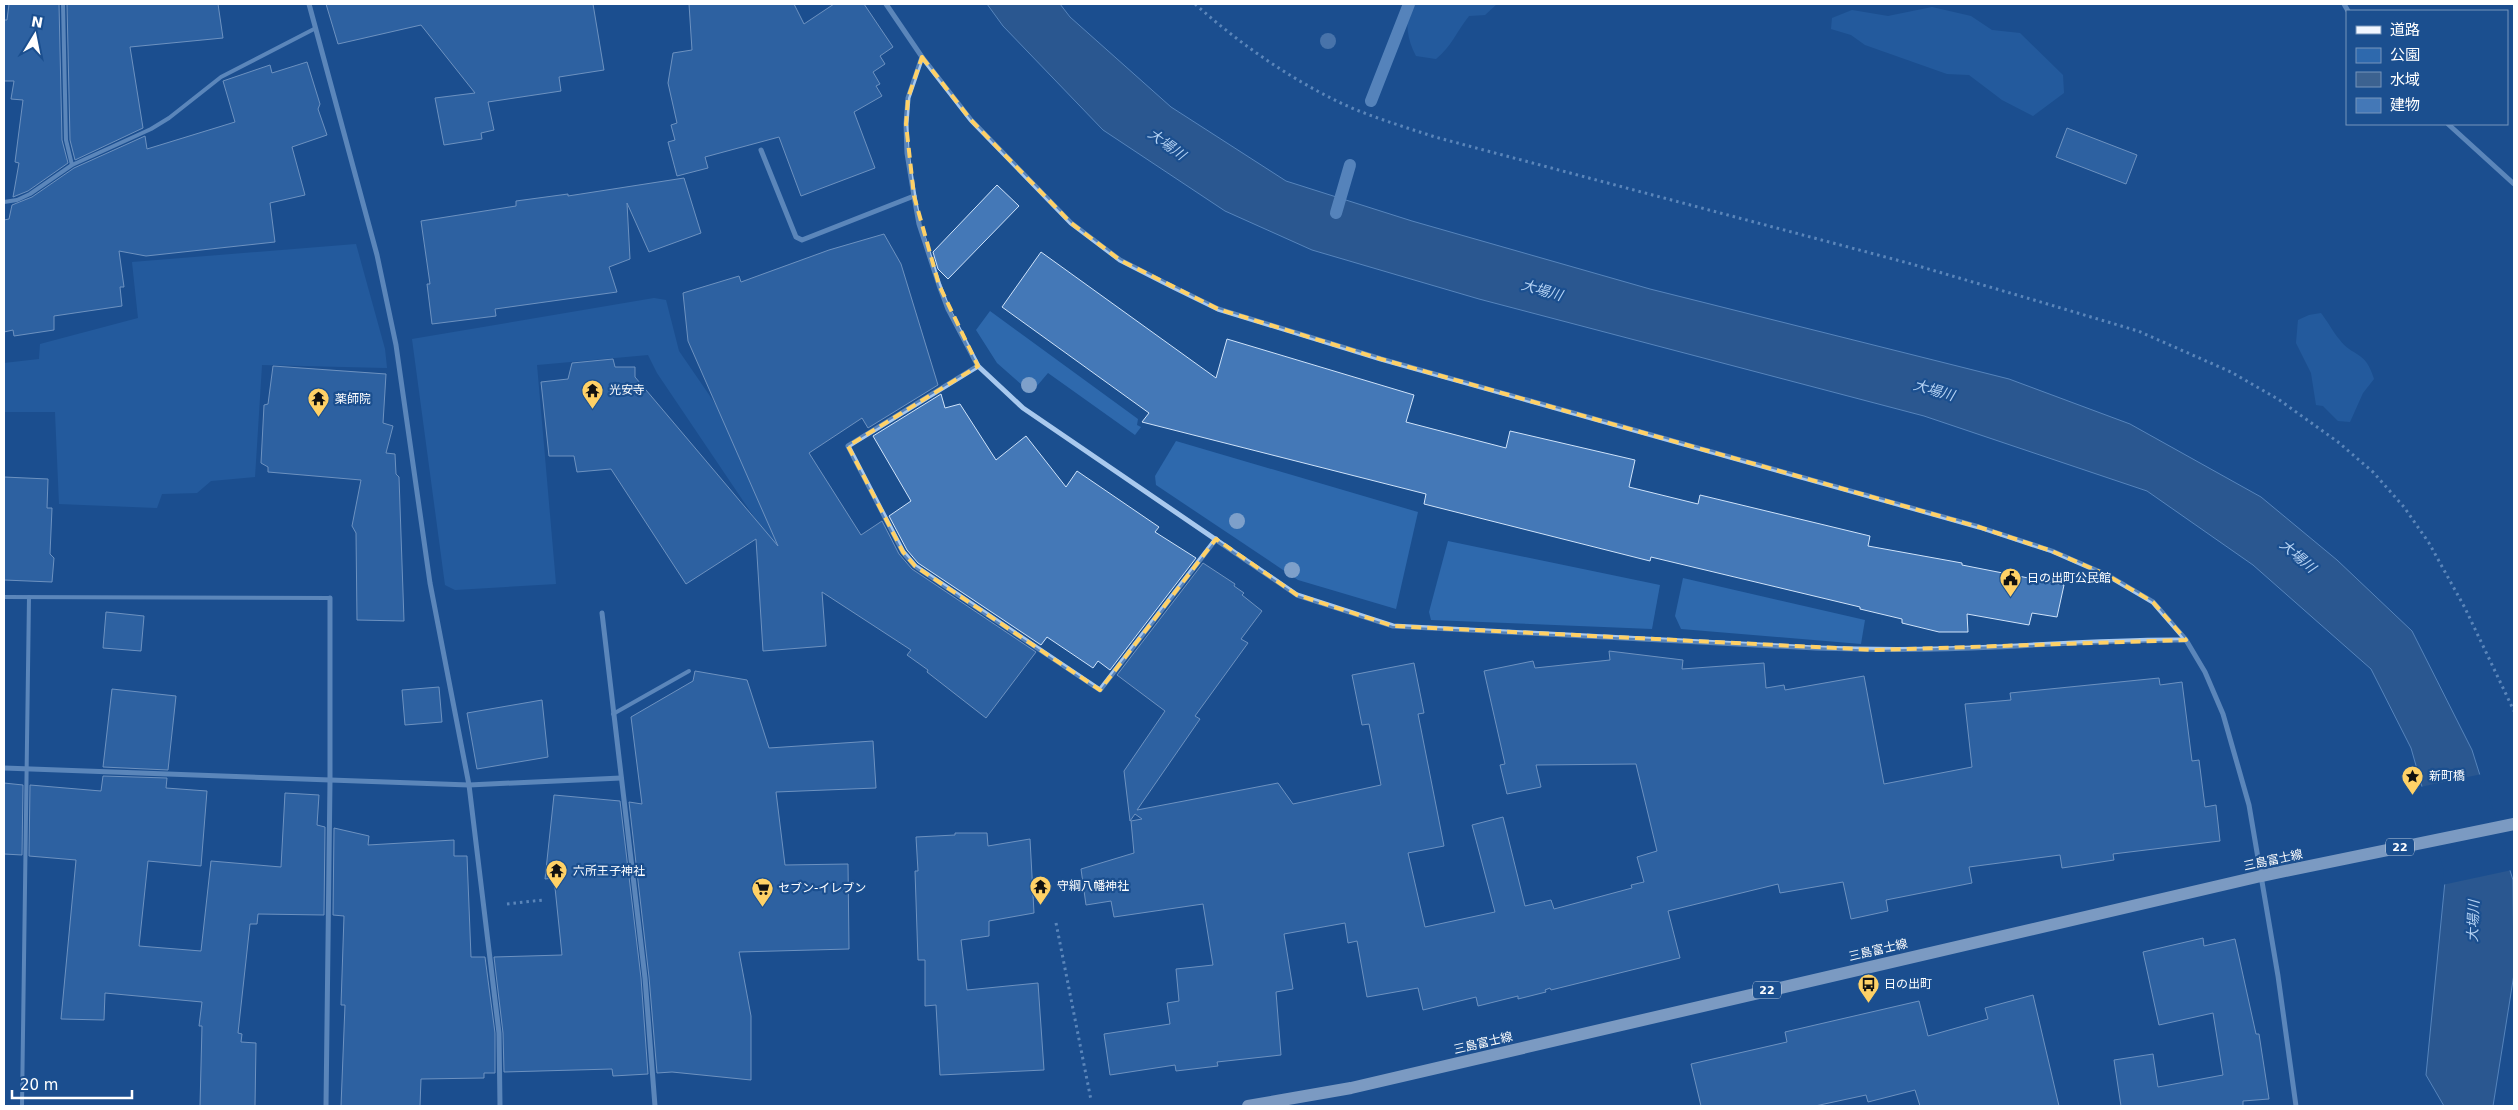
<svg xmlns="http://www.w3.org/2000/svg" width="2518" height="1110" font-family="'DejaVu Sans','Noto Sans JP',sans-serif">
	<style>
		.green { fill: #2e69ad }
		.water { fill: #3c6290; stroke: #9cc4f0 }
		.pier { fill: #1b4f8f }
		.lines { fill: none; stroke-linecap: round; stroke-linejoin: round }
		.stream { stroke: #9cc4f0; stroke-width: 12 }
		.building { fill: #4478b7; stroke: #cfe3fa }
		.path { stroke: #a9c9ee; stroke-width: 3; stroke-dasharray: 2.5 4; stroke-linecap: butt }
		.service { stroke: #a9c9ee; stroke-width: 4 }
		.minor { stroke: #a9c9ee; stroke-width: 5 }
		.primary { stroke: #f0f6ff; stroke-width: 12 }
		.tree { fill: #7ea0ca }
		.marked { fill: none; stroke: #ffd166; stroke-width: 4; stroke-dasharray: 10 6; stroke-linejoin: round }
		.labels { text-anchor: middle; stroke-width: 4.5; stroke-linejoin: round; paint-order: stroke }
		.shield { fill: #1b4f8f; stroke: #bbcadd; stroke-width: 1 }
		.shield-label { font-size: 11px; font-weight: bold; fill: #fff }
		.poi-label { font-size: 12px; fill: #fff; stroke: #1b4f8f; text-anchor: start }
		.street-label { font-size: 12px; fill: #fff; stroke: #1b4f8f }
		.water-label { font-size: 14px; font-style: italic; fill: #b5d3f5; stroke: #1b4f8f }
	</style>
	<rect width="100%" height="100%" fill="#1b4f8f"/>
	<!-- green -->
	<g class="green">
		<path d="M1410,4H1497L1485,15L1469,16C1456,32 1452,46 1436,59L1416,56C1407,40 1405,21 1410,4Z"/>
		<polygon points="1932,7 1971,16 1992,30 2020,33 2063,75 2064,93 2033,116 2002,100 1969,75 1947,74 1865,45 1851,35 1831,29 1832,18 1852,10 1888,16"/>
		<polygon points="356,244 385,349 387,368 262,365 255,477 211,481 197,493 162,494 157,508 59,504 55,412 4,412 4,363 39,359 40,344 138,318 132,262"/>
		<polygon points="654,298 666,300 679,351 806,536 779,554 657,373 648,355 537,365 556,584 455,590 445,585 412,339"/>
		<polygon points="990,311 1138,419 1137,425 1141,427 1135,435 1048,373 1031,393 997,363 976,330"/>
		<path d="M2321,313C2328,322 2333,332 2339,339C2353,358 2365,349 2374,379L2363,393L2350,422L2338,421L2323,406L2316,405L2311,373L2296,343L2298,320L2309,315Z"/>
		<polygon points="1176,441 1418,512 1396,609 1298,580 1156,485 1155,476"/>
		<polygon points="1448,541 1660,585 1652,629 1431,620 1429,612"/>
		<polygon points="1683,578 1865,620 1861,644 1681,629 1675,616"/>
	</g>
	<!-- water -->
	<polygon class="water" points="987,4 1060,4 1070,17 1171,107 1286,181 1412,221 1650,289 2009,379 2130,424 2261,497 2337,560 2412,631 2472,750 2513,880 2514,974 2493,1106 2444,1106 2426,1075 2446,871 2411,748 2371,669 2253,565 2147,491 1924,416 1479,299 1312,250 1225,211 1103,130 1003,26"/>
	<!-- pier -->
	<polygon class="pier" points="2482,774 2512,870 2442,885 2444,871 2420,787"/>
	<g class="lines">
		<!-- stream -->
		<g class="stream">
			<polyline points="1371,101 1409,4"/>
			<polyline points="1336,213 1350,165"/>
		</g>
	</g>
	<!-- building -->
	<g class="building">
		<polygon points="9,4 59,4 62,140 68,163 28,191 13,197 19,163 15,162 23,100 11,99 14,81 4,81 4,20 7,20"/>
		<polygon points="67,4 218,4 223,38 130,47 143,128 75,160 70,140"/>
		<polygon points="326,4 593,4 604,70 559,77 561,91 488,102 494,130 481,133 482,139 444,145 435,98 475,93 421,25 338,44"/>
		<polygon points="689,4 794,4 804,24 834,4 864,4 893,47 880,56 885,64 873,72 880,84 876,86 882,96 854,112 875,168 801,196 779,137 705,157 708,168 677,176 668,142 675,140 671,125 677,123 668,83 673,53 692,50"/>
		<polygon points="307,62 320,104 318,109 327,135 292,147 305,195 270,203 275,242 146,256 119,251 124,287 120,287 122,306 54,316 54,330 14,336 13,330 4,332 4,220 9,219 12,205 32,197 74,168 145,136 147,149 235,122 223,81 270,65 272,73"/>
		<polygon points="2067,128 2137,155 2126,184 2056,157"/>
		<polygon points="684,178 701,233 649,252 627,203 630,259 609,267 617,292 495,309 496,316 432,324 427,284 430,284 421,221 516,206 516,201 568,194 568,196"/>
		<polygon points="997,185 1019,206 948,279 938,269 933,252"/>
		<polygon points="884,234 901,264 938,385 868,428 862,418 809,453 861,535 882,521 899,554 912,569 1036,652 986,718 927,672 928,670 907,655 911,650 822,592 826,646 763,651 756,539 686,584 611,469 577,472 574,456 549,456 541,382 568,379 572,363 613,359 615,367 635,367 635,377 778,546 688,341 683,293 739,276 741,282 829,250"/>
		<polygon points="1041,252 1216,378 1227,339 1414,395 1406,422 1506,448 1510,431 1635,460 1629,487 1698,504 1700,495 1870,536 1868,546 1962,563 1962,565 2064,585 2057,617 2032,613 2029,625 1967,614 1968,632 1939,632 1902,623 1902,619 1860,609 1860,607 1651,557 1650,561 1424,504 1426,494 1142,422 1149,413 1002,307"/>
		<polygon points="273,366 386,374 383,423 393,426 386,453 395,454 396,474 399,477 404,621 357,620 356,533 352,526 361,480 268,472 268,467 261,463 264,405 268,404"/>
		<polygon points="941,394 945,408 960,404 996,460 1026,436 1066,487 1077,471 1159,527 1155,532 1196,558 1110,670 1098,661 1093,668 1047,637 1041,645 918,563 907,550 889,516 911,501 873,436"/>
		<polygon points="4,477 48,479 47,508 52,508 50,554 54,558 52,582 4,580"/>
		<polygon points="1203,563 1235,584 1234,586 1244,593 1242,595 1262,611 1241,639 1248,643 1195,716 1200,719 1137,810 1278,783 1293,804 1381,785 1369,724 1362,725 1352,675 1414,663 1424,713 1418,714 1444,846 1408,853 1425,927 1495,912 1472,825 1503,817 1525,906 1551,900 1554,909 1632,888 1631,885 1644,882 1637,857 1657,851 1636,764 1536,765 1541,787 1507,794 1500,765 1505,764 1484,671 1533,661 1535,668 1610,660 1609,651 1683,660 1682,669 1764,663 1766,688 1784,685 1785,690 1864,676 1884,784 1972,767 1965,704 2011,700 2010,693 2159,678 2160,685 2182,682 2192,761 2199,760 2205,807 2216,805 2220,841 2113,854 2114,860 2062,868 2060,855 1969,867 1972,883 1886,900 1888,911 1851,919 1843,882 1780,893 1778,884 1668,911 1680,958 1551,990 1550,988 1545,990 1546,992 1518,999 1518,996 1478,1006 1476,997 1423,1010 1418,988 1367,997 1357,941 1348,943 1345,923 1284,934 1293,989 1276,992 1281,1055 1217,1062 1218,1066 1176,1071 1175,1065 1110,1075 1104,1034 1170,1024 1167,1003 1179,1001 1176,969 1213,965 1203,904 1114,917 1111,901 1086,905 1081,869 1134,853 1131,821 1142,819 1135,814 1130,821 1124,771 1165,711 1117,675"/>
		<polygon points="106,612 144,616 141,651 103,648"/>
		<polygon points="695,671 747,680 769,748 873,741 876,788 776,792 785,865 848,864 849,949 739,952 751,1016 751,1080 672,1072 657,1073 649,977 629,802 642,804 631,717 693,681"/>
		<polygon points="439,687 442,722 405,725 402,690"/>
		<polygon points="112,689 176,696 168,770 103,767"/>
		<polygon points="542,700 548,757 477,769 467,713"/>
		<polygon points="103,776 167,778 166,788 207,791 201,866 148,861 139,946 201,951 211,861 281,867 285,793 319,795 317,825 325,827 324,915 258,914 257,924 250,924 238,1033 242,1034 241,1042 256,1043 255,1106 200,1106 202,1026 199,1026 202,1002 105,993 104,1020 61,1019 76,860 29,856 30,785 101,791"/>
		<polygon points="4,783 23,785 22,855 4,854"/>
		<polygon points="554,795 620,801 641,978 648,1074 613,1076 612,1069 504,1072 503,1033 494,957 562,955 554,878 545,879"/>
		<polygon points="334,828 369,836 368,845 454,840 454,856 467,856 471,957 485,957 495,1033 495,1073 484,1073 484,1078 421,1079 420,1106 341,1106 345,1005 341,1005 344,916 333,915"/>
		<polygon points="955,833 987,833 988,846 1030,839 1034,913 989,921 989,936 961,940 967,990 1038,983 1044,1070 940,1075 936,1005 925,1006 925,960 918,960 915,871 918,871 916,837 955,835"/>
		<polygon points="2203,938 2204,946 2235,939 2256,1034 2259,1034 2269,1099 2243,1101 2243,1106 2121,1106 2114,1060 2153,1054 2158,1087 2223,1075 2213,1013 2159,1025 2143,952"/>
		<polygon points="2033,995 2059,1106 1920,1106 1915,1090 1868,1102 1866,1095 1815,1106 1701,1106 1691,1064 1787,1042 1785,1032 1919,1001 1928,1036 1988,1019 1985,1008"/>
	</g>
	<g class="lines">
		<!-- path -->
		<g class="path">
			<path d="M1195,4C1240,44 1290,79 1345,105C1374,118 1405,127 1435,137L1908,263L2034,300L2138,331L2231,372L2278,399L2338,442L2373,472L2404,507L2429,543L2465,608L2514,711"/>
			<polyline points="507,904 543,900"/>
			<polyline points="1056,923 1091,1100"/>
		</g>
		<!-- service -->
		<g class="service">
			<polyline points="63,4 66,140 72,165"/>
			<polyline points="4,202 17,200 30,194 72,165 151,129 169,118 221,77 314,29"/>
			<polyline points="4,597 330,598"/>
			<polyline points="613,714 689,671"/>
			<polyline points="22,1106 29,597"/>
		</g>
		<!-- minor -->
		<g class="minor">
			<polyline points="309,4 377,255 396,345 430,583 469,785 499,1033 500,1106"/>
			<polyline points="886,4 922,57 971,120 1071,223 1120,260 1169,285 1218,309 1381,359 1979,527 2052,551 2107,575 2153,602 2186,640 2205,672 2223,714 2249,805 2278,976 2296,1106"/>
			<polyline points="2344,4 2348,11"/>
			<path d="M922,57L908,98L906,124L907,153L914,196L919,224L939,285L948,309L978,366L1023,408L1297,595L1393,626L1816,648C1876,650 1936,650 1995,647C2059,644 2122,639 2186,640"/>
			<polyline points="2448,124 2514,184"/>
			<polyline points="761,150 796,237 802,240 914,196"/>
			<polyline points="978,366 848,446 903,552 915,566 1100,690 1216,539"/>
			<polyline points="602,613 645,978 655,1106"/>
			<polyline points="4,768 469,785 621,778"/>
			<polyline points="326,1106 330,781 330,598"/>
		</g>
		<!-- primary -->
		<polyline class="primary" points="1248,1106 1351,1088 2261,876 2514,824"/>
	</g>
	<!-- trees -->
	<g class="tree">
		<circle cx="1328" cy="41" r="8"/>
		<circle cx="1029" cy="385" r="8"/>
		<circle cx="1237" cy="521" r="8"/>
		<circle cx="1292" cy="570" r="8"/>
	</g>
	<!-- marked area -->
	<path d="M0 0H2518V1110H0ZM922,57L971,120L1071,223L1120,260L1218,309L1381,359L1979,527L2052,551L2107,575L2153,602L2186,640L1876,650L1393,626L1297,595L1216,539L1100,690L915,566L903,552L848,446L978,366L939,285L914,196L906,124L908,98Z" fill="#1b4f8f" fill-opacity=".55" fill-rule="evenodd"/>
	<path class="marked" d="M922,57L971,120L1071,223L1120,260L1218,309L1381,359L1979,527L2052,551L2107,575L2153,602L2186,640L1876,650L1393,626L1297,595L1216,539L1100,690L915,566L903,552L848,446L978,366L939,285L914,196L906,124L908,98Z"/>
	<!-- icons -->
	<defs>
		<symbol id="temple-pin" viewBox="-11 -11 22 30"><path d="M0 17L-7.5 6A9.5 9.5 0 1 1 7.5 6Z" fill="#ffd166" stroke="#1b4f8f"/><path d="M0-6L5-2H3V0L6.5 2.5H4V6H1.5V3h-3V6H-4V2.5H-6.5L-3 0V-2H-5Z" fill="#111"/></symbol>
		<symbol id="civic-pin" viewBox="-11 -11 22 30"><path d="M0 17L-7.5 6A9.5 9.5 0 1 1 7.5 6Z" fill="#ffd166" stroke="#1b4f8f"/><path d="M-.6-6.5H3V-4.5H.6V-3L4-1V1h2V6H-6V1h2V-1L-.6-3ZM-1.2 2.5V6h2.4V2.5Z" fill="#111"/></symbol>
		<symbol id="sight-pin" viewBox="-11 -11 22 30"><path d="M0 17L-7.5 6A9.5 9.5 0 1 1 7.5 6Z" fill="#ffd166" stroke="#1b4f8f"/><path d="M0-6L1.8-2.2L6-1.7L2.9 1.2L3.7 5.4L0 3.3L-3.7 5.4L-2.9 1.2L-6-1.7L-1.8-2.2Z" fill="#111"/></symbol>
		<symbol id="supermarket-pin" viewBox="-11 -11 22 30"><path d="M0 17L-7.5 6A9.5 9.5 0 1 1 7.5 6Z" fill="#ffd166" stroke="#1b4f8f"/><path d="M-6-5.5h2.5l.6 2H6L4.5 2H-2.5L-4.4-4H-6ZM-1.5 3.2a1.3 1.3 0 1 0 .1 0ZM3 3.2a1.3 1.3 0 1 0 .1 0Z" fill="#111"/></symbol>
		<symbol id="bus-pin" viewBox="-11 -11 22 30"><path d="M0 17L-7.5 6A9.5 9.5 0 1 1 7.5 6Z" fill="#ffd166" stroke="#1b4f8f"/><path d="M-5-6H5V4H4V6H2V4H-2V6H-4V4H-5ZM-3.5-4V0h7V-4ZM-3.5 1.2v1.5H-2V1.2ZM2 1.2v1.5H3.5V1.2Z" fill="#111"/></symbol>
	</defs>
	<g fill-rule="evenodd">
		<use href="#temple-pin" x="580" y="378" width="25" height="34"/>
		<use href="#temple-pin" x="306" y="386" width="25" height="34"/>
		<use href="#civic-pin" x="1998" y="566" width="25" height="34"/>
		<use href="#sight-pin" x="2400" y="764" width="25" height="34"/>
		<use href="#temple-pin" x="544" y="858" width="25" height="34"/>
		<use href="#temple-pin" x="1028" y="874" width="25" height="34"/>
		<use href="#supermarket-pin" x="750" y="876" width="25" height="34"/>
		<use href="#bus-pin" x="1856" y="972" width="25" height="34"/>
	</g>
	<g class="labels">
		<!-- shield labels -->
		<g class="shield">
			<rect x="2386" y="838.5" width="28" height="17" rx="4"/>
			<rect x="1753" y="981.5" width="28" height="17" rx="4"/>
		</g>
		<g class="shield-label">
			<text x="2400" y="851">22</text>
			<text x="1767" y="994">22</text>
		</g>
		<!-- poi labels -->
		<g class="poi-label">
			<text x="609" y="394">光安寺</text>
			<text x="335" y="403">薬師院</text>
			<text x="2027" y="582">日の出町公民館</text>
			<text x="2429" y="780">新町橋</text>
			<text x="573" y="875">六所王子神社</text>
			<text x="1057" y="890">守綱八幡神社</text>
			<text x="778" y="892">セブン-イレブン</text>
			<text x="1884" y="988">日の出町</text>
		</g>
		<!-- street labels -->
		<g class="street-label">
			<text transform="translate(2273 860) rotate(-12)" y="4">三島富士線</text>
			<text transform="translate(1878 950) rotate(-13)" y="4">三島富士線</text>
			<text transform="translate(1483 1043) rotate(-13)" y="4">三島富士線</text>
		</g>
		<!-- water labels -->
		<g class="water-label">
			<text transform="translate(1167 144) rotate(36)" y="5">大場川</text>
			<text transform="translate(1542 290) rotate(16)" y="5">大場川</text>
			<text transform="translate(1934 390) rotate(16)" y="5">大場川</text>
			<text transform="translate(2298 556) rotate(41)" y="5">大場川</text>
			<text transform="translate(2473 921) rotate(-88)" y="5">大場川</text>
		</g>
	</g>
	<!-- border -->
	<rect width="2518" height="1110" fill="none" stroke="#ffffff" stroke-width="10"/>
	<!-- legend -->
	<rect x="2346" y="10" width="162" height="115" fill="#1b4f8f" stroke="#7695bc"/>
	<rect x="2356" y="26" width="25" height="8" fill="#f0f6ff" stroke="#7695bc"/>
	<text x="2390" y="35" font-size="15" fill="#ffffff">道路</text>
	<rect x="2356" y="48" width="25" height="15" fill="#2e69ad" stroke="#7695bc"/>
	<text x="2390" y="60" font-size="15" fill="#ffffff">公園</text>
	<rect x="2356" y="72" width="25" height="15" fill="#3c6290" stroke="#7695bc"/>
	<text x="2390" y="85" font-size="15" fill="#ffffff">水域</text>
	<rect x="2356" y="98" width="25" height="15" fill="#4478b7" stroke="#7695bc"/>
	<text x="2390" y="110" font-size="15" fill="#ffffff">建物</text>
	<!-- north arrow -->
	<g transform="translate(35 35) rotate(10)" stroke="#1b4f8f" stroke-width="4" paint-order="stroke">
	<path d="M0-4L9 19L0 12L-9 19Z" fill="#ffffff"/>
	<text y="-8" font-size="14" font-weight="bold" text-anchor="middle" fill="#ffffff">N</text>
	</g>
	<!-- scale -->
	<path d="M12 1090v8h120v-8" fill="none" stroke="#ffffff" stroke-width="2.5"/>
	<text x="20" y="1090" font-size="15" fill="#ffffff" stroke="#1b4f8f" stroke-width="4" paint-order="stroke">20 m</text>
</svg>
